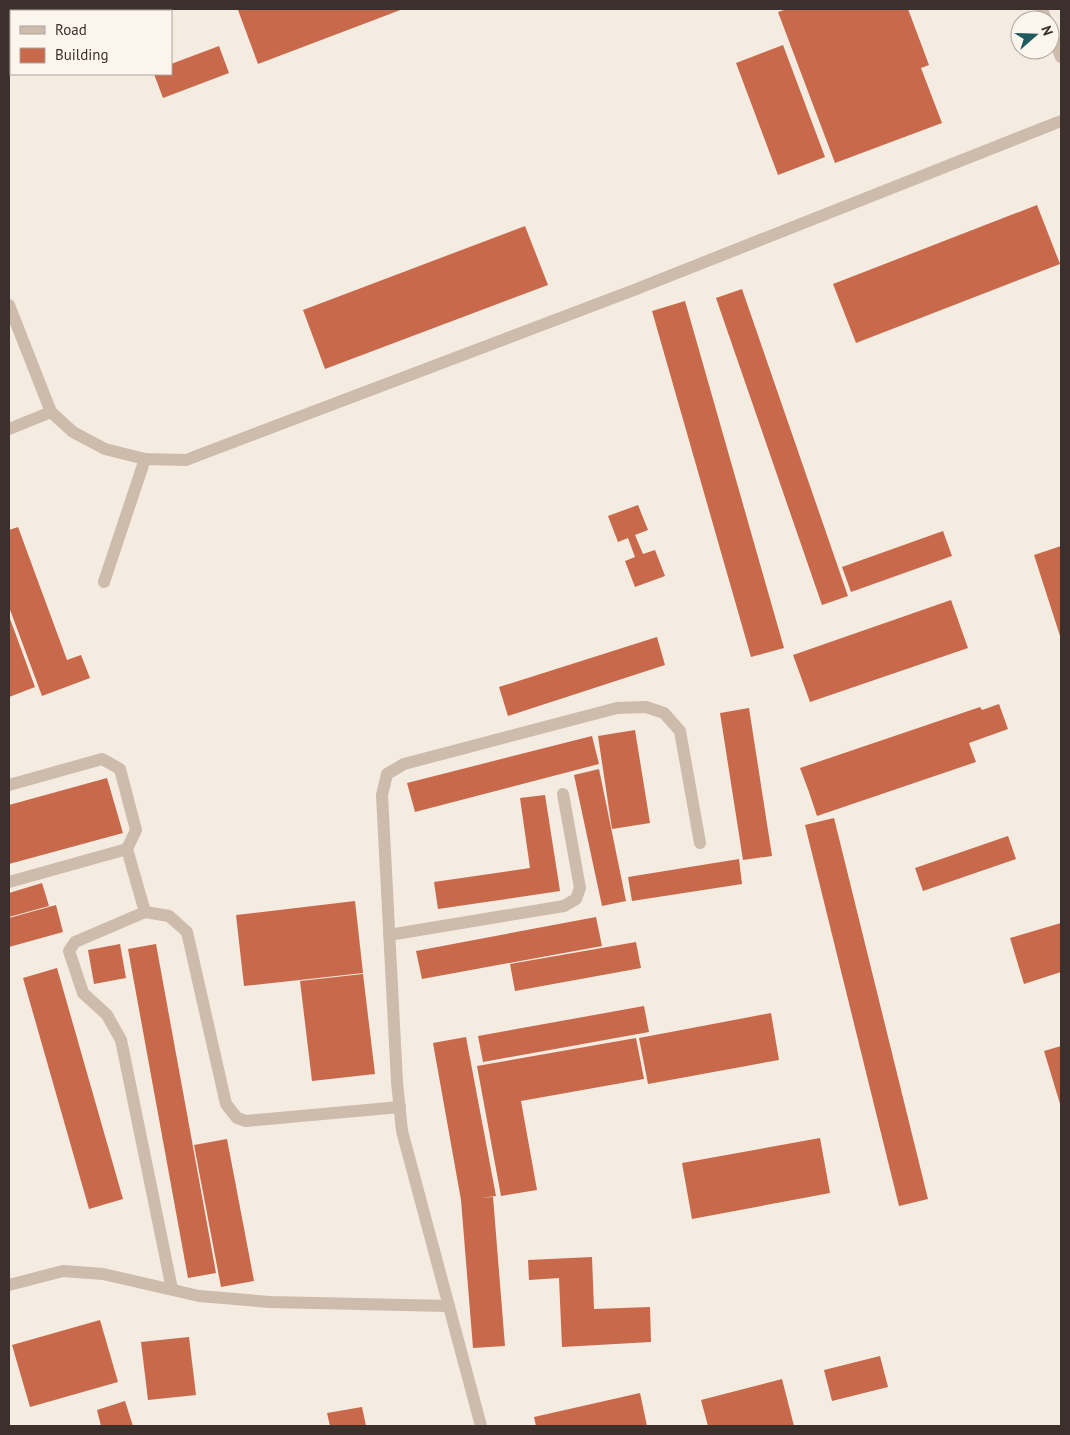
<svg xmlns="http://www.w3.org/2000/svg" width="1070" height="1435" font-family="'PT Sans',sans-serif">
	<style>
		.building { fill: #c8694b }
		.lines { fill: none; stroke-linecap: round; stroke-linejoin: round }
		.service { stroke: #cdbbac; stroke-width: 12 }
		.minor { stroke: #cdbbac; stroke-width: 12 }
	</style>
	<rect width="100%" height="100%" fill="#f4ebe1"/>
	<!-- building -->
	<g class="building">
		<polygon points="241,9 403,9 258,64 238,10"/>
		<polygon points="787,9 908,9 929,65 921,68 942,123 835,163 778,12"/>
		<polygon points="783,45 825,157 778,175 736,63"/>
		<polygon points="219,46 229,73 163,98 154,74 171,74 171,64"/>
		<polygon points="1037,205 1060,264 856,343 833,284"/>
		<polygon points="525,226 548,285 325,369 303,310"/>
		<polygon points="742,289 848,596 822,605 716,298"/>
		<polygon points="685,301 784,648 751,657 652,311"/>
		<polygon points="638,505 648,530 635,535 643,554 655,550 665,576 635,587 625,561 635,557 628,538 618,542 608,516"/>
		<polygon points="18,527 67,660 81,655 90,678 42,696 9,607 9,530"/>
		<polygon points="943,531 952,556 851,592 842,567"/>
		<polygon points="1061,546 1061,639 1034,555"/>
		<polygon points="951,600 968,648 810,702 793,655"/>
		<polygon points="9,616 35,687 9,697"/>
		<polygon points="657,637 665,665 508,716 499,687"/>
		<polygon points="999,704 1008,729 969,743 976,762 817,816 809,792 819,788 809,792 800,768 980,707 982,710"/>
		<polygon points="749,708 772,856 743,860 720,713"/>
		<polygon points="635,730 650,823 612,829 598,736"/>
		<polygon points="592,736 599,764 415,812 407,783"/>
		<polygon points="599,769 626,901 602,906 574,775"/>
		<polygon points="107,778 123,833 9,864 9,805"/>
		<polygon points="545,795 560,891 438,909 434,882 530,868 520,798"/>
		<polygon points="834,818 928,1199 899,1206 805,825"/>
		<polygon points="1008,836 1016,859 923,891 915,868"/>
		<polygon points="739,859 742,884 632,901 628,877"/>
		<polygon points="42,883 49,906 9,917 9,893"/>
		<polygon points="355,901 363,973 244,986 236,915"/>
		<polygon points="56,905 63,932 9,947 9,918"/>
		<polygon points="596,917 602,946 422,979 416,951"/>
		<polygon points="1061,923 1061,972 1024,984 1010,938"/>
		<polygon points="636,942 641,968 515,991 510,964"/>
		<polygon points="120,944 126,978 94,984 88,950"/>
		<polygon points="156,944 216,1273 188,1278 128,949"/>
		<polygon points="57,968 123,1199 89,1209 23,978"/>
		<polygon points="363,974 375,1074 312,1081 300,981"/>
		<polygon points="644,1006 649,1032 483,1062 478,1036"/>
		<polygon points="771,1013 779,1060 648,1084 639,1038"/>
		<polygon points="466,1037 496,1196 481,1198 493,1197 505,1346 473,1348 461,1200 433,1043"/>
		<polygon points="636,1038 644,1079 521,1101 537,1190 501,1196 477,1066"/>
		<polygon points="1061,1046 1061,1107 1044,1051"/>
		<polygon points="820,1138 830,1193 692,1219 682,1163"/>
		<polygon points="227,1139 254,1281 221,1287 194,1145"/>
		<polygon points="592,1257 594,1309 650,1307 651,1342 562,1347 559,1278 529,1280 528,1260"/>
		<polygon points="100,1320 118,1382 30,1407 12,1345"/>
		<polygon points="189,1337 196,1395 148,1400 141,1342"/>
		<polygon points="880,1356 888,1387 832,1401 824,1370"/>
		<polygon points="782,1379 794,1426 708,1426 701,1400"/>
		<polygon points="640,1393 647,1426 536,1426 534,1417"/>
		<polygon points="125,1401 133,1426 101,1426 97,1410"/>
		<polygon points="362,1407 366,1426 330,1426 327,1413"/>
	</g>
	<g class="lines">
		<!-- service -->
		<g class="service">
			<polyline points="9,305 51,412 73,432 105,449 145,459 186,460 634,290 1061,121"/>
			<polyline points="9,429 51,412"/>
			<polyline points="104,582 145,459"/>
			<polyline points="9,785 102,759 120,769 136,830 127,849 145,912"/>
			<polyline points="9,882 127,849"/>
			<polyline points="389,935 564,906 576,899 580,888 563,794"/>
			<polyline points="9,1285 63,1271 103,1274 199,1296 270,1302 449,1306"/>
			<polyline points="172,1289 121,1040 107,1015 83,993 69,951 75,942 145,912 169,916 187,932 226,1104 237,1118 246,1121 400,1107"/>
			<polyline points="481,1426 402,1131 397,1082 382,795 387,774 404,764 617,708 646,707 664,713 680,731 700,843"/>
		</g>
		<!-- minor -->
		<g class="minor">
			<polyline points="1042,9 1046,20"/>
			<polyline points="1050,29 1061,57"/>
		</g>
	</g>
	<!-- border -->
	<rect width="1070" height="1435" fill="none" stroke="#3b302b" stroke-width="20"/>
	<!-- legend -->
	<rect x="10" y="10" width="162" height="65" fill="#fbf5ee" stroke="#aea6a0"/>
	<rect x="20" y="26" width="25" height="8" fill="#cdbbac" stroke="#aea6a0"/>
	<text x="55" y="35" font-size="15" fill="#3b302b">Road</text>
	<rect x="20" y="48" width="25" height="15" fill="#c8694b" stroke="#aea6a0"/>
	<text x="55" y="60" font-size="15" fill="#3b302b">Building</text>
	<!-- north arrow -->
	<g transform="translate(1035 35) rotate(70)"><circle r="24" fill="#fbf5ee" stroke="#aea6a0"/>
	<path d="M0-4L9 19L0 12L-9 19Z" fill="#1f5a5e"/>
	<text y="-8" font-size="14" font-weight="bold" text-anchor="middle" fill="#3b302b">N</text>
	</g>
</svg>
